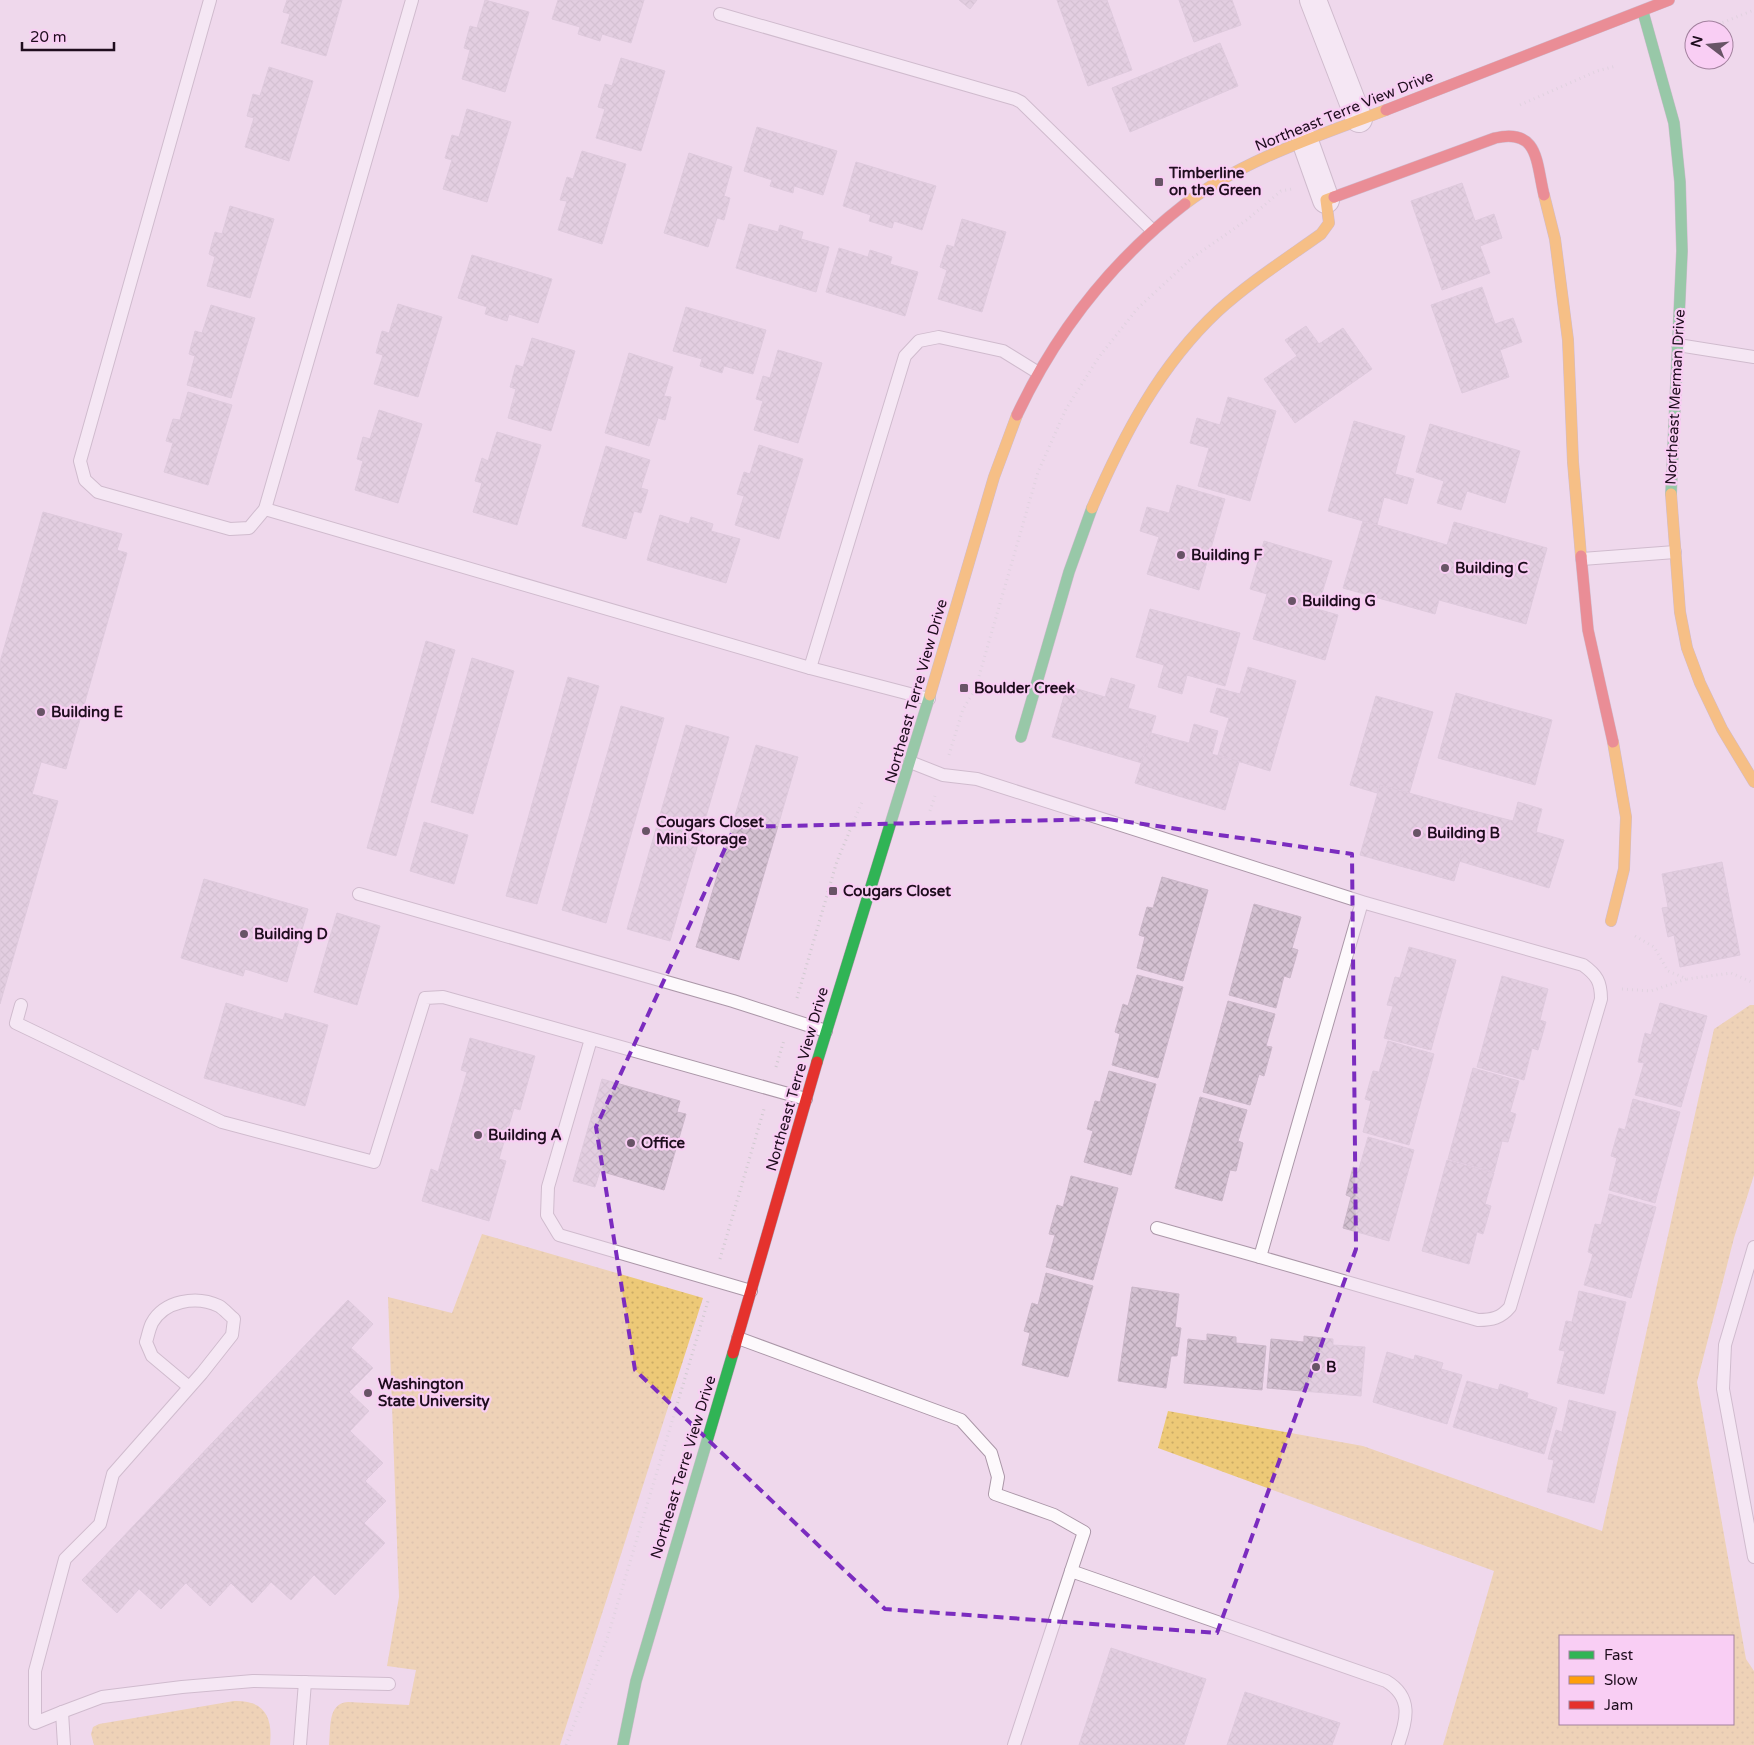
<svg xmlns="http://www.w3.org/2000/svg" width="1754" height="1745" font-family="'Varela Round',sans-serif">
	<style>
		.grass { fill: url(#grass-dots); fill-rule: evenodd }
		.building { fill: url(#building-cross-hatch); stroke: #cbb7c9 }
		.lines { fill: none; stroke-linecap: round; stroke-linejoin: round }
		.lane-casing { stroke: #ab97a8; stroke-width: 14 }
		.street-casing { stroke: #ab97a8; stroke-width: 28 }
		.fast-casing { stroke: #ab97a8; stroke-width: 12 }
		.slow-casing { stroke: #ab97a8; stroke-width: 12 }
		.jam-casing { stroke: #ab97a8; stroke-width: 12 }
		.path { stroke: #d0c9cf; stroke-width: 3; stroke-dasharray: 1 4; stroke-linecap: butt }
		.lane { stroke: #fdf9fc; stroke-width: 12 }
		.street { stroke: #fdf9fc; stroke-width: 26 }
		.fast { stroke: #30b455; stroke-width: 11 }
		.slow { stroke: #ff9f0a; stroke-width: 11 }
		.jam { stroke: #e5322d; stroke-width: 11 }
		.marked { fill: none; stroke: #7b2cbf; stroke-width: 4; stroke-dasharray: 10 6; stroke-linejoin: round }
		.poi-dot { fill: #685466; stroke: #f9cef4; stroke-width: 2 }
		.labels { text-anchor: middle; stroke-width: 4.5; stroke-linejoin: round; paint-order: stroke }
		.street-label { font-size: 15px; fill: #1f0d1e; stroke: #f9cef4 }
		.poi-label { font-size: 15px; font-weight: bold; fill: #1f0d1e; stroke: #f9cef4; text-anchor: start }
	</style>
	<defs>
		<pattern id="grass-dots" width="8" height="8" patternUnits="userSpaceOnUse" patternTransform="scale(1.25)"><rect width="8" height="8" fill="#edc977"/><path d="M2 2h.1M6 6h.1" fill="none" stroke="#cbab66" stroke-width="1.8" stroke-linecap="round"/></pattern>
		<pattern id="building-cross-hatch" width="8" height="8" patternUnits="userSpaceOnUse" patternTransform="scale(1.25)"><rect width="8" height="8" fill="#d4c1d2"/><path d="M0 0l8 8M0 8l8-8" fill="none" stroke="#b6a5b4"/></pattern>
	</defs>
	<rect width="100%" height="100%" fill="#efd8ec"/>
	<!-- grass -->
	<g class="grass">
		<path d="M1750,1005H1754V1175L1734,1238L1697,1382L1746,1659L1754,1671V1745H1443L1494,1571L1158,1448L1168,1411L1363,1446L1602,1531L1714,1029ZM1560,1636H1733V1724H1560Z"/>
		<path d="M482,1234L703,1298L560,1745H329C331,1729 327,1703 348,1702L409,1705L416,1670L387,1666L399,1597L388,1297L452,1313Z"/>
		<path d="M234,1701C264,1700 273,1716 270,1745H94L91,1734L93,1727L99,1724Z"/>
	</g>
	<!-- building -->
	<g class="building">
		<polygon points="287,0 342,0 326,56 281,43 290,14 283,12"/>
		<polygon points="485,0 529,12 505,92 462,79 470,50 464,48 470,26 477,28"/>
		<polygon points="558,0 644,0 631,43 602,34 600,41 578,34 580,27 552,19"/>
		<polygon points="959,0 977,0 970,9"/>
		<polygon points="1057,0 1107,0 1132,70 1088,86"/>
		<polygon points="1179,0 1232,0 1241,25 1194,42"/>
		<polygon points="1220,43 1238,86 1130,132 1112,88"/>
		<polygon points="621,58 665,71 641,151 596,138 605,109 598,107 605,84 612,86"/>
		<polygon points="269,67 313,81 289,161 245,147 254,118 247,116 253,94 260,96"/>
		<polygon points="467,109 511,122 487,202 443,189 452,160 445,158 452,135 459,137"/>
		<polygon points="757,127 837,151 823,195 794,186 793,193 770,186 772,180 744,171"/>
		<polygon points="582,151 626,164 602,244 558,230 567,201 560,200 567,177 573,179"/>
		<polygon points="689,153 732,167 724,196 730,198 724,220 717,218 708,247 664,233"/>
		<polygon points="856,162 936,186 922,230 894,221 892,228 869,221 871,215 843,206"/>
		<polygon points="1462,183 1475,221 1494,214 1502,238 1480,246 1490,273 1442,290 1411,201"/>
		<polygon points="230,206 274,219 250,298 207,286 215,257 209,254 215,232 222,234"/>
		<polygon points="962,219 1006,232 982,312 938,299 947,270 940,267 947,245 954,247"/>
		<polygon points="749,224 778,232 780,225 803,232 801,239 829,247 816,292 736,268"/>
		<polygon points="839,248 868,257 870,250 892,257 890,264 918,272 905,316 826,292"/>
		<polygon points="472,255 552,279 538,323 509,314 507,321 485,314 487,307 458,298"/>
		<polygon points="1482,287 1495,324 1513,318 1522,342 1500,350 1509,377 1462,393 1431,305"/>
		<polygon points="398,304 442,317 418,397 374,384 383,355 376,353 382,331 389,333"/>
		<polygon points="211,305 255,318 231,398 187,385 195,356 189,354 195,331 202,333"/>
		<polygon points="686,307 766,330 753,374 724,366 722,373 700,366 702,359 673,351"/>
		<polygon points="1306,326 1319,344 1343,328 1372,369 1295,423 1264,379 1297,356 1285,340"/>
		<polygon points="532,338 575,351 551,431 508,418 516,389 510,387 516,365 523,367"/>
		<polygon points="778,350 822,363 798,443 754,430 763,401 756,399 763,376 770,378"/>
		<polygon points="629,353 673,367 664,396 671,397 665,420 658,418 649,446 605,433"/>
		<polygon points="188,392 232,405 208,485 164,472 173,443 166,441 173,419 180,420"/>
		<polygon points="1228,397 1276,411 1250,501 1198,486 1209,448 1190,443 1197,418 1220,425"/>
		<polygon points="379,410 422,424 398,503 355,490 363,461 357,459 363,437 370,439"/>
		<polygon points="1354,421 1405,436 1395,474 1414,479 1407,504 1384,497 1377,525 1328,511"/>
		<polygon points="1430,424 1520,451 1505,503 1467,491 1461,510 1437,503 1444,481 1416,472"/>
		<polygon points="497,432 541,445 517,525 473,512 482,483 475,481 482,458 488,461"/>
		<polygon points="759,445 803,459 779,539 735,525 744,496 737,494 744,472 750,474"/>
		<polygon points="606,446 650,460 641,488 648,490 641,513 634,511 626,539 582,526"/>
		<polygon points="1177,485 1225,499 1199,590 1147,574 1159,537 1140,531 1147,507 1169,513"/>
		<polygon points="43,512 122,534 117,550 127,553 66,769 41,762 32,794 58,801 0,1004 0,662"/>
		<polygon points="660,515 689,524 691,517 713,524 711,531 740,539 726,583 647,560"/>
		<polygon points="1363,521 1447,545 1454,522 1547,548 1526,624 1439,600 1435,614 1343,588"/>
		<polygon points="1264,541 1332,561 1317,609 1338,615 1325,660 1253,639 1267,594 1250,589"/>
		<polygon points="1150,609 1240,633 1225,686 1187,675 1182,694 1158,687 1164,665 1136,657"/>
		<polygon points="426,641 455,650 396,856 367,848"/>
		<polygon points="472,658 514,671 473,814 431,802"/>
		<polygon points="1248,667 1296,681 1270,771 1218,755 1229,718 1210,712 1217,688 1240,694"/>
		<polygon points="568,677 599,686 537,904 506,896"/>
		<polygon points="1111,678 1135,685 1128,708 1156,716 1142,763 1052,737 1067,686 1105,697"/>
		<polygon points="1456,693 1552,720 1535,785 1438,758"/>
		<polygon points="1376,696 1433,712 1409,794 1380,785 1377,793 1350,785"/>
		<polygon points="621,706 664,718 606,923 562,910"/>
		<polygon points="1194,724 1218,731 1212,754 1239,762 1225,810 1135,783 1151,733 1189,743"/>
		<polygon points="686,725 729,737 670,941 627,929"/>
		<polygon points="756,745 798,757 739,960 696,947"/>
		<polygon points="1380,785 1474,811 1454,881 1360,855"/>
		<polygon points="1518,802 1542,809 1536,832 1564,840 1549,888 1459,861 1474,811 1513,821"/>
		<polygon points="424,822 468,835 454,884 410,871"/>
		<polygon points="1722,862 1740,955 1680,967 1674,935 1668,937 1662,908 1668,907 1662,874"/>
		<polygon points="1162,877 1208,890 1183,981 1137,968 1145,937 1139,935 1147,907 1153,908"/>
		<polygon points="204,879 308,909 287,982 245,969 243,976 181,958"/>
		<polygon points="1254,904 1301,917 1292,948 1298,950 1290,978 1284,976 1276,1008 1229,995"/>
		<polygon points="337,913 380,926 357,1005 314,992"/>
		<polygon points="1409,947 1456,960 1431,1050 1384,1038 1393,1006 1387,1005 1395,977 1400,978"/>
		<polygon points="1137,975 1183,987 1158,1078 1112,1065 1120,1034 1115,1032 1123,1004 1128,1006"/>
		<polygon points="1502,976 1548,989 1540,1020 1546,1022 1538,1050 1532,1048 1524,1080 1477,1067"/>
		<polygon points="1228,1001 1275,1014 1266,1046 1272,1047 1264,1076 1259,1074 1250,1105 1203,1092"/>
		<polygon points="226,1003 283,1020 285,1013 328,1025 305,1106 204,1078"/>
		<polygon points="1660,1003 1707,1016 1681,1107 1635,1095 1644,1063 1638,1062 1645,1033 1651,1035"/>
		<polygon points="470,1038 535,1056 520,1110 514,1108 499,1159 506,1161 489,1221 422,1201 431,1169 438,1172 467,1072 461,1070"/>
		<polygon points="1388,1041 1434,1054 1409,1145 1363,1132 1371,1101 1365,1099 1373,1071 1379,1072"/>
		<polygon points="1473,1068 1519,1081 1510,1112 1516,1114 1508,1142 1502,1141 1494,1172 1448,1159"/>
		<polygon points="1109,1071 1156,1084 1131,1175 1084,1162 1093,1131 1087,1129 1095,1101 1100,1102"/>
		<polygon points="602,1079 680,1101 677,1112 686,1114 664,1190 600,1171 595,1187 573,1181"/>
		<polygon points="1200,1097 1247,1110 1238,1141 1243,1143 1236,1171 1230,1170 1222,1201 1175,1188"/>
		<polygon points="1633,1099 1680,1112 1655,1203 1609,1190 1617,1158 1611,1156 1619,1128 1625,1130"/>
		<polygon points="1368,1137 1414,1150 1389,1241 1343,1228 1351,1197 1346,1195 1353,1167 1359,1169"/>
		<polygon points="1447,1160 1494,1173 1485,1204 1491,1206 1483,1234 1477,1232 1469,1264 1422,1251"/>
		<polygon points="1071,1176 1118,1188 1093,1280 1046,1267 1055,1235 1049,1234 1057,1205 1063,1207"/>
		<polygon points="1609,1194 1656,1207 1631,1298 1584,1285 1593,1254 1588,1252 1595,1224 1601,1225"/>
		<polygon points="1046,1273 1093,1286 1068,1377 1022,1365 1030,1333 1024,1331 1032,1303 1038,1305"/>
		<polygon points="1132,1287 1179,1294 1175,1327 1181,1328 1177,1356 1171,1356 1166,1388 1118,1381"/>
		<polygon points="1579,1291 1626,1302 1604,1394 1557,1383 1565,1351 1559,1350 1566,1321 1572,1322"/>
		<polygon points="348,1300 373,1324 351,1348 373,1368 349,1392 369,1411 350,1431 383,1463 365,1481 386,1501 364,1523 385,1543 335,1595 314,1575 291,1600 271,1582 252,1603 231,1583 210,1606 186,1583 161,1609 139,1589 117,1613 82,1580"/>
		<polygon points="1207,1334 1236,1337 1236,1343 1266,1346 1262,1390 1184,1383 1188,1339 1207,1341"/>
		<polygon points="1304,1336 1333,1339 1333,1345 1365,1347 1361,1396 1267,1388 1271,1339 1304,1342"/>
		<polygon points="1387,1352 1414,1360 1415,1355 1443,1363 1441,1369 1462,1375 1447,1424 1373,1402"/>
		<polygon points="1467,1381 1498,1390 1500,1384 1528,1393 1527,1398 1557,1408 1544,1454 1453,1427"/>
		<polygon points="1569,1400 1616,1412 1594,1503 1547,1492 1554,1460 1548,1459 1556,1430 1562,1432"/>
		<polygon points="1111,1648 1206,1679 1184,1745 1079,1745"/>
		<polygon points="1245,1692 1340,1723 1332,1745 1227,1745"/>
	</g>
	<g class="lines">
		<defs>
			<g id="lane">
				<polyline points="210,0 80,461 85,480 98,492 230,529 249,528 265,509 412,0"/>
				<polyline points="720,14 1015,99 1021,102 1152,230"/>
				<polyline points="1678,345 1754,357"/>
				<polyline points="265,509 810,668 929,699"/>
				<polyline points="1582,559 1675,552"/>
				<polyline points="810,668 905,356 919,341 939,337 1003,351 1037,372"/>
				<path d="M910,762L943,775L977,779L1362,902L1260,1257L1478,1320C1492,1320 1501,1318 1510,1307L1601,999C1601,982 1597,975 1583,965L1362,902"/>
				<polyline points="359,894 733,1001 826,1031"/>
				<polyline points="21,1005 16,1023 222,1122 374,1162 425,998 443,997 806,1099"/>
				<polyline points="591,1039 548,1187 547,1215 559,1235 751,1291"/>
				<polyline points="1157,1228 1260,1257"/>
				<polyline points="1754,1247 1725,1345 1723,1389 1754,1557"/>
				<polyline points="738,1338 961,1420 991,1453 998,1477 995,1494 1054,1515 1084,1532 1071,1571"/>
				<polyline points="62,1712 102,1697 182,1687 253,1681 389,1684"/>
				<path d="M64,1745L62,1712L35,1723V1671L65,1559L100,1524L113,1474L202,1373L232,1335L234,1319C229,1315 224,1309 219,1306C196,1295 164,1301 152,1323C149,1329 148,1336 146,1342L152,1356L189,1387"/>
				<polyline points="300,1745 305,1682"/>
				<path d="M1014,1745L1071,1571L1386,1681C1413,1697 1407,1720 1398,1745"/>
			</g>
			<g id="street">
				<polyline points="1313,0 1359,119"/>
				<polyline points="1305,141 1326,200"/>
			</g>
			<g id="fast">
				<polyline points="1643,12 1674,123 1680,182 1682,251 1671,494"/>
				<polyline points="1021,737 1069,572 1092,508"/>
				<polyline points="817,1062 930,695"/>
				<polyline points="623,1745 636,1681 733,1353"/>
			</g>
			<g id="slow">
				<polyline points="1544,195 1555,239 1568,340 1573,462 1581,556"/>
				<path d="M1185,204C1244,159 1318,136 1386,110"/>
				<polyline points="1671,494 1680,612 1687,648 1700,683 1722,729 1754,782"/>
				<path d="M1092,508C1123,436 1160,365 1218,311C1250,282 1286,259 1321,234L1329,223L1326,200L1334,197"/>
				<polyline points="930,695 994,477 1017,415"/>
				<polyline points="1611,921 1624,869 1626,817 1613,742"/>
			</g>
			<g id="jam">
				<polyline points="1386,110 1669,0"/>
				<path d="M1334,197L1495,138C1539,128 1536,162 1544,195"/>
				<path d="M1017,415C1056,332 1113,260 1185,204"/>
				<polyline points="1581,556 1588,630 1613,742"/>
				<polyline points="733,1353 817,1062"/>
			</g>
		</defs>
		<!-- lane casing -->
		<use href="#lane" class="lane-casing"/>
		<!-- street casing -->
		<use href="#street" class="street-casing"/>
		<!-- fast casing -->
		<use href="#fast" class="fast-casing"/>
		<!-- slow casing -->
		<use href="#slow" class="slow-casing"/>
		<!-- jam casing -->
		<use href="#jam" class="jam-casing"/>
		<!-- path -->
		<g class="path">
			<polyline points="1704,30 1754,10"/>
			<polyline points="1690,41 1694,38"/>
			<polyline points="1520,105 1597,71 1616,66"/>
			<polyline points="949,755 963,709 975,690 1038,472 1066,409 1099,357 1137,309 1192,258 1248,219 1281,191 1292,189"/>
			<polyline points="930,811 935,796"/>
			<polyline points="1635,936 1654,947 1668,971 1687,979 1731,973 1754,983"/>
			<polyline points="1622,989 1651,991 1686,979"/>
			<polyline points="797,998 837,861 862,802"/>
			<polyline points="776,1067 784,1040"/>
			<polyline points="720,1259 764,1109"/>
			<polyline points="566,1745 607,1639 708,1301"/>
		</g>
		<!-- lane -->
		<use href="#lane" class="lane"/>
		<!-- street -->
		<use href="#street" class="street"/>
		<!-- fast -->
		<use href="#fast" class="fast"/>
		<!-- slow -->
		<use href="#slow" class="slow"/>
		<!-- jam -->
		<use href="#jam" class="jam"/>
	</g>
	<!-- marked area -->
	<path d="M0 0H1754V1745H0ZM1108,819L1352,854L1356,1249L1217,1633L885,1609L635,1370L596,1127L735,827Z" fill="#efd8ec" fill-opacity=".55" fill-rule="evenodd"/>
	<path class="marked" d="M1108,819L1352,854L1356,1249L1217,1633L885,1609L635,1370L596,1127L735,827Z"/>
	<!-- markers -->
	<g class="poi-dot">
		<rect x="1154" y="177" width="10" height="10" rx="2.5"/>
		<circle cx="1181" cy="555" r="5"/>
		<circle cx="1445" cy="568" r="5"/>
		<circle cx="1292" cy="601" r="5"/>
		<rect x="959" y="683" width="10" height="10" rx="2.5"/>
		<circle cx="41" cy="712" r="5"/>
		<circle cx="646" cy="831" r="5"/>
		<circle cx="1417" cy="833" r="5"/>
		<rect x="828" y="886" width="10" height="10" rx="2.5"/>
		<circle cx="244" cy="934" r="5"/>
		<circle cx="478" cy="1135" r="5"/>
		<circle cx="631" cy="1143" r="5"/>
		<circle cx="1316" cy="1367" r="5"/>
		<circle cx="368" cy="1393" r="5"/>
	</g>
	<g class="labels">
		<!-- street labels -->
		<g class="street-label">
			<text transform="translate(1344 111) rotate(-22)" y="5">Northeast Terre View Drive</text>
			<text transform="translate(1675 397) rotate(-87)" y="5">Northeast Merman Drive</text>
			<text transform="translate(916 691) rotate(-74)" y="5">Northeast Terre View Drive</text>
			<text transform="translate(797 1079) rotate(-74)" y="5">Northeast Terre View Drive</text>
			<text transform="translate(683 1467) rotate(-73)" y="5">Northeast Terre View Drive</text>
		</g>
		<!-- poi labels -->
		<g class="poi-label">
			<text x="1169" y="178">Timberline<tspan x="1169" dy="17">on the Green</tspan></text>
			<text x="1191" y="560">Building F</text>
			<text x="1455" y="573">Building C</text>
			<text x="1302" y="606">Building G</text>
			<text x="974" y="693">Boulder Creek</text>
			<text x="51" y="717">Building E</text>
			<text x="656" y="827">Cougars Closet<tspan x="656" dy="17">Mini Storage</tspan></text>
			<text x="1427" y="838">Building B</text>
			<text x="843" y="896">Cougars Closet</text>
			<text x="254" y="939">Building D</text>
			<text x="488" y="1140">Building A</text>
			<text x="641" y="1148">Office</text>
			<text x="1326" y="1372">B</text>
			<text x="378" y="1389">Washington<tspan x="378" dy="17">State University</tspan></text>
		</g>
	</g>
	<!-- legend -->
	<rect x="1559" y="1635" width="175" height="90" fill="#f9cef4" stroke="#a2819e"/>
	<rect x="1569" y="1651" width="25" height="8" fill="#30b455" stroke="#a2819e"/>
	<text x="1604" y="1660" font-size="15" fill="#1f0d1e">Fast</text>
	<rect x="1569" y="1676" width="25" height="8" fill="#ff9f0a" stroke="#a2819e"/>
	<text x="1604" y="1685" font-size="15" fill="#1f0d1e">Slow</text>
	<rect x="1569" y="1701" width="25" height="8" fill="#e5322d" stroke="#a2819e"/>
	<text x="1604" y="1710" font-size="15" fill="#1f0d1e">Jam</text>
	<!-- north arrow -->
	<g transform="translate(1709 45) rotate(286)"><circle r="24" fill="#f9cef4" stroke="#a2819e"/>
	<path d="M0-4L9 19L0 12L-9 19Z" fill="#685466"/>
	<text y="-8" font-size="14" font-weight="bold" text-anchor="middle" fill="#1f0d1e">N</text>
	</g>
	<!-- scale -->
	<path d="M22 42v8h92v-8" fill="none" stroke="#1f0d1e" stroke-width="2.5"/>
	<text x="30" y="42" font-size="15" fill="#1f0d1e" stroke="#f9cef4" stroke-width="4" paint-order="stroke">20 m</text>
</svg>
